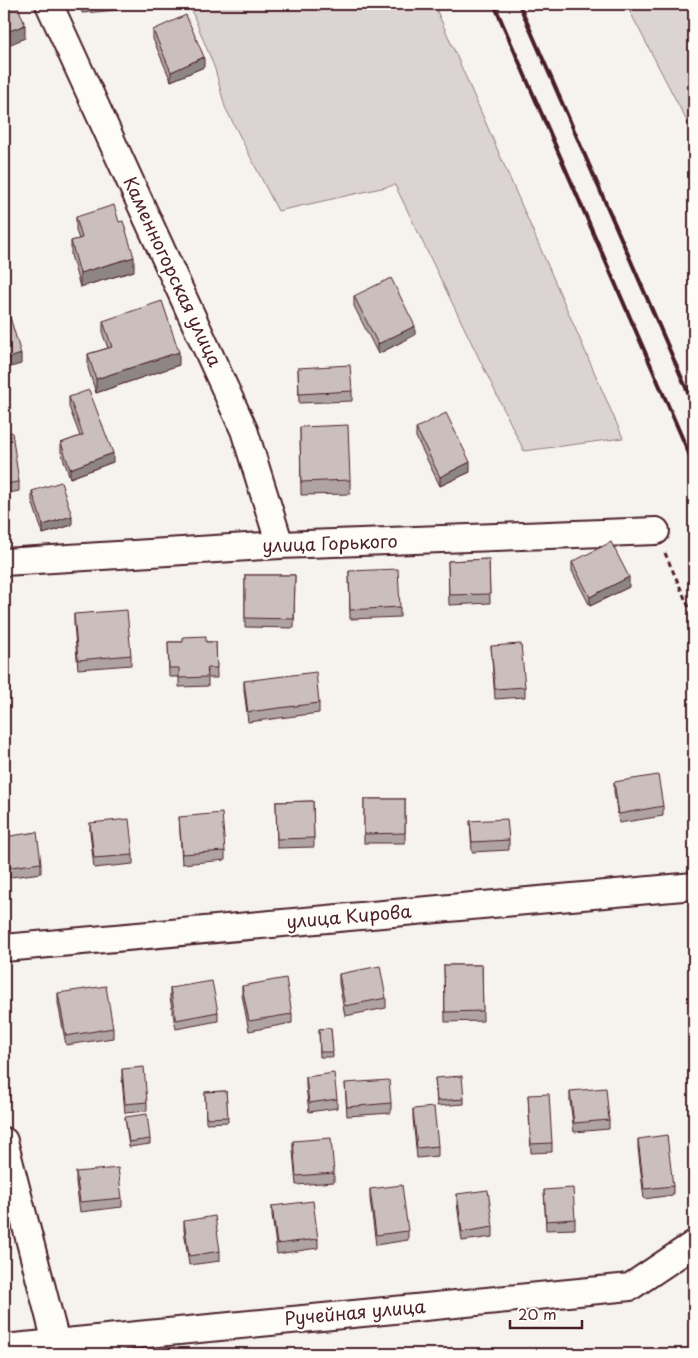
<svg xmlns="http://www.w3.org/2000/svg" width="698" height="1358" font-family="'Playpen Sans',sans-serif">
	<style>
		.green { fill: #dcd4d2; stroke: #937a7e }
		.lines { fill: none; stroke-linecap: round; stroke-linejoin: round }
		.street-casing { stroke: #4a1f2b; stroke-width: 30 }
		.path { stroke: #4a1f2b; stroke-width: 3; stroke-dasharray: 5 4; stroke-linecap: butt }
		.street { stroke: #fdfcf7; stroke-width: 26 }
		.rail { stroke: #4a1f2b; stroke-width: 4 }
		.wall { fill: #afa4a3; stroke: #4a1f2b }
		.shaded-wall { fill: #8e8685; stroke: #4a1f2b }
		.building { fill: #cbbfbe; stroke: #4a1f2b }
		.labels { text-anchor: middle; stroke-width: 4.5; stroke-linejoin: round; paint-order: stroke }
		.street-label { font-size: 18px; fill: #4a1f2b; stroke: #fdfcf7 }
	</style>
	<rect width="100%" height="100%" fill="#f6f3ef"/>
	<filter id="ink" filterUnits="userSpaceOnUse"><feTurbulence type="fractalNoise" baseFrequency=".02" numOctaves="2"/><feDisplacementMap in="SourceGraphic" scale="10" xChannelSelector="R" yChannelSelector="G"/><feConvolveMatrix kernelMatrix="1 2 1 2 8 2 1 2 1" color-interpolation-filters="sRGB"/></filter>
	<g filter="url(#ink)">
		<!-- green -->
		<g class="green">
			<polygon points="189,4 434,4 623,438 524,451 395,185 278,211 225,107 215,69"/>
			<polygon points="626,4 694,4 694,135"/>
		</g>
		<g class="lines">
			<defs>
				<g id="street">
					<polyline points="49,4 244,430 280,545"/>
					<polyline points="4,562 280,545 656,531"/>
					<polyline points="4,948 694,886"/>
					<polyline points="4,1141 59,1354"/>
					<polyline points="4,1348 630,1287 694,1244"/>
				</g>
			</defs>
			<!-- street casing -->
			<use href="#street" class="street-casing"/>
			<!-- path -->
			<polyline class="path" points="665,553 694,619"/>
			<!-- street -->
			<use href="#street" class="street"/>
			<!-- rail -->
			<g class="rail">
				<polyline points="494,4 694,465"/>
				<polyline points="519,4 694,406"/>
			</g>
		</g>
		<!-- wall -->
		<g class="wall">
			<polygon points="81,4 119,4 119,10 82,13"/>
			<polygon points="153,30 204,67 171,81 153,39"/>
			<polygon points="76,217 134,271 80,287 71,255 71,241 79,239 76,231"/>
			<polygon points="354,296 415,335 378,354 354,306"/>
			<polygon points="103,321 179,365 96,393 88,368 88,354 108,348 103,335"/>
			<polygon points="298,368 352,391 352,401 299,403"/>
			<polygon points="69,397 113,462 70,478 61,452 61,443 80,436 69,407"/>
			<polygon points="300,427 350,480 350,494 301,495"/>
			<polygon points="416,428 470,472 440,486 416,437"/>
			<polygon points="4,434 19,482 19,491 4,494"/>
			<polygon points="32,491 72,525 43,534 32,501"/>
			<polygon points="489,559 490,603 449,605 448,561"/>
			<polygon points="572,562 629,587 590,606 572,571"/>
			<polygon points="349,571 400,607 400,617 350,619"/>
			<polygon points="245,575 295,575 294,628 245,627"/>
			<polygon points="74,614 131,655 131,665 78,669 74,624"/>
			<polygon points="4,631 5,638 5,647 4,647"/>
			<polygon points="168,642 216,642 217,678 208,678 208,686 179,687 179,677 169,677"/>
			<polygon points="491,646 525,687 525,697 495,699"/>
			<polygon points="244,681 319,703 319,713 248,722 244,690"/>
			<polygon points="614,782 663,806 663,816 619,823 614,792"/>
			<rect x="364" y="799" width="41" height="44"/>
			<polygon points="313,801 314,847 277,848 276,802"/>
			<polygon points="179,817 225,851 225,860 182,864"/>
			<polygon points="470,821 509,840 509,850 472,852"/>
			<polygon points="90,823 133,855 133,864 94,868 90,832"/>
			<polygon points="4,837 41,863 41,873 4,878"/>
			<polygon points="444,965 482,965 483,1021 445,1022"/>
			<polygon points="339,974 386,998 386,1008 345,1016 339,983"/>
			<polygon points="242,986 292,1014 292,1023 249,1031 242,995"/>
			<polygon points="170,988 218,1012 218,1021 176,1029 170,998"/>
			<polygon points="58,993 113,1028 113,1038 66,1045 58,1003"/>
			<polygon points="331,1028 333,1057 320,1057 319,1029"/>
			<polygon points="122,1069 147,1102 147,1111 125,1113 122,1079"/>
			<polygon points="306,1077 337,1099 337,1108 309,1112 306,1086"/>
			<polygon points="435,1078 464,1099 464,1104 437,1106"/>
			<polygon points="345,1083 391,1103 391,1113 347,1116"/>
			<polygon points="226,1091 228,1122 206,1123 205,1092"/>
			<polygon points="570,1091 609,1120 609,1129 574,1132 570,1101"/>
			<polygon points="528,1095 552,1143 552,1152 531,1153"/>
			<polygon points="413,1109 438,1146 438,1156 417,1158 413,1118"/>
			<polygon points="125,1117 150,1139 150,1144 129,1147"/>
			<polygon points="638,1139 673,1186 673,1195 644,1199 638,1148"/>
			<polygon points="293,1141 334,1173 334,1182 296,1185 293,1150"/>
			<polygon points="76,1172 122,1198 122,1207 80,1212 76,1182"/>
			<polygon points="370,1189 408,1231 408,1240 376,1245 370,1199"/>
			<polygon points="544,1190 575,1219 575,1229 546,1230"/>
			<polygon points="457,1194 493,1227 493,1237 462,1241 457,1203"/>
			<polygon points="272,1206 318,1239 318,1248 277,1254 272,1215"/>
			<polygon points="184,1221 220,1251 220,1261 189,1265 184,1230"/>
		</g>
		<!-- shaded-wall -->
		<g class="shaded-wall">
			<polygon points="25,25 25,38 4,47 4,33"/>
			<polygon points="204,57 204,67 171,81 171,72"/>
			<polygon points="134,257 134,271 80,287 80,273"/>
			<polygon points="415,326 415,335 378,354 378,344"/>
			<polygon points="179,352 179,365 96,393 96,379"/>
			<polygon points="21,354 21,364 4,369 4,360"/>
			<polygon points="113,453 113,462 70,478 70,469"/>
			<polygon points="470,462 470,472 440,486 440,477"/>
			<polygon points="72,516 72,525 43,534 43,525"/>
			<polygon points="629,577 629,587 590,606 590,597"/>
		</g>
		<!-- building -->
		<g class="building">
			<polygon points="4,4 17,4 25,25 4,33"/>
			<polygon points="186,15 204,57 171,72 153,30"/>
			<polygon points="114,205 119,222 123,221 134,257 80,273 71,241 82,238 76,217"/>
			<polygon points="391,278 415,326 378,344 354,296"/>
			<polygon points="162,301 179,352 96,379 88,354 112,347 103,321"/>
			<polygon points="10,317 21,354 4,360 4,318"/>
			<polygon points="350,365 352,391 299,394 298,368"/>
			<polygon points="89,390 113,453 70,469 61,443 83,435 69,397"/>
			<polygon points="446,413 470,462 440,477 416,428"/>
			<polygon points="348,425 350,480 301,482 300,427"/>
			<polygon points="12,432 19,482 4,484 4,434"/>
			<polygon points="61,482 72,516 43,525 32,491"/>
			<polygon points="611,542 629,577 590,597 572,562"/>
			<polygon points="489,559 490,594 449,595 448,561"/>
			<polygon points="398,569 400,607 350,610 349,571"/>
			<polygon points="245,575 295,575 294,619 245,618"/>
			<polygon points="127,610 131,655 78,660 74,614"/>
			<polygon points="206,636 206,642 216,642 217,668 207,668 208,677 179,678 179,668 169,668 168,642 183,642 183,637"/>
			<polygon points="521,644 525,687 495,689 491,646"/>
			<polygon points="316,672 319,703 248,712 244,681"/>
			<polygon points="658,775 663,806 619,814 614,782"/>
			<polygon points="364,799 405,799 405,833 364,834"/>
			<polygon points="313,801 314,838 277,839 276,802"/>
			<polygon points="222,813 225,851 182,854 179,817"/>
			<polygon points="129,819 133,855 94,858 90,823"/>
			<polygon points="507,819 509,840 472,842 470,821"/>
			<polygon points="37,832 41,863 4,868 4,837"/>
			<polygon points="444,965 482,965 483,1011 445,1012"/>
			<polygon points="380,966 386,998 345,1006 339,974"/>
			<polygon points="286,978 292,1014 249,1021 242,986"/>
			<polygon points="212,981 218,1012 176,1020 170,988"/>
			<polygon points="106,986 113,1028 66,1036 58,993"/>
			<polygon points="331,1028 333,1052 320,1052 319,1029"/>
			<polygon points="144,1067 147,1102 125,1104 122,1069"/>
			<polygon points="334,1073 337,1099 309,1103 306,1077"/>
			<polygon points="462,1076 464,1099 437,1101 435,1078"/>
			<polygon points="389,1080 391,1103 347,1107 345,1083"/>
			<polygon points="606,1088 609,1120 574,1123 570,1091"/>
			<polygon points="226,1091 228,1117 206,1118 205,1092"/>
			<polygon points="549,1094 552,1143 531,1144 528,1095"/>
			<polygon points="434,1107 438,1146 417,1148 413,1109"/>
			<polygon points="147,1114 150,1139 129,1142 125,1117"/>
			<polygon points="667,1135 673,1186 644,1189 638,1139"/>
			<polygon points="331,1138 334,1173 296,1176 293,1141"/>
			<polygon points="118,1168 122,1198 80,1202 76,1172"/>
			<polygon points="402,1185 408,1231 376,1235 370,1189"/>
			<polygon points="573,1188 575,1219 546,1221 544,1190"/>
			<polygon points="488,1190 493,1227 462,1232 457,1194"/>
			<polygon points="313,1201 318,1239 277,1244 272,1206"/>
			<polygon points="215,1216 220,1251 189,1256 184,1221"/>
			<rect x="652" y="1352" width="19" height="2"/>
			<polygon points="604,1353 604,1354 572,1354"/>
		</g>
	</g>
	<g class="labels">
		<!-- street labels -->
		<g class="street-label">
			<text transform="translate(172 272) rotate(65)" y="6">Каменногорская улица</text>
			<text transform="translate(330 544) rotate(-2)" y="6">улица Горького</text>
			<text transform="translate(349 917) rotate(-5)" y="6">улица Кирова</text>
			<text transform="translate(355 1313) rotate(-5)" y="6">Ручейная улица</text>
		</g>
	</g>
	<!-- margin -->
	<rect width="698" height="1358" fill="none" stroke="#fdfcf7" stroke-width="20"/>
	<rect x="10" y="10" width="678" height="1338" fill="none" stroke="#4a1f2b" stroke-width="2" filter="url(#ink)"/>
	<!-- scale -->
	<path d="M510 1320v8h72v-8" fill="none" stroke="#4a1f2b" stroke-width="2.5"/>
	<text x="518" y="1320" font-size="15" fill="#4a1f2b" stroke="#fdfcf7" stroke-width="4" paint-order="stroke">20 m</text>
</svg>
